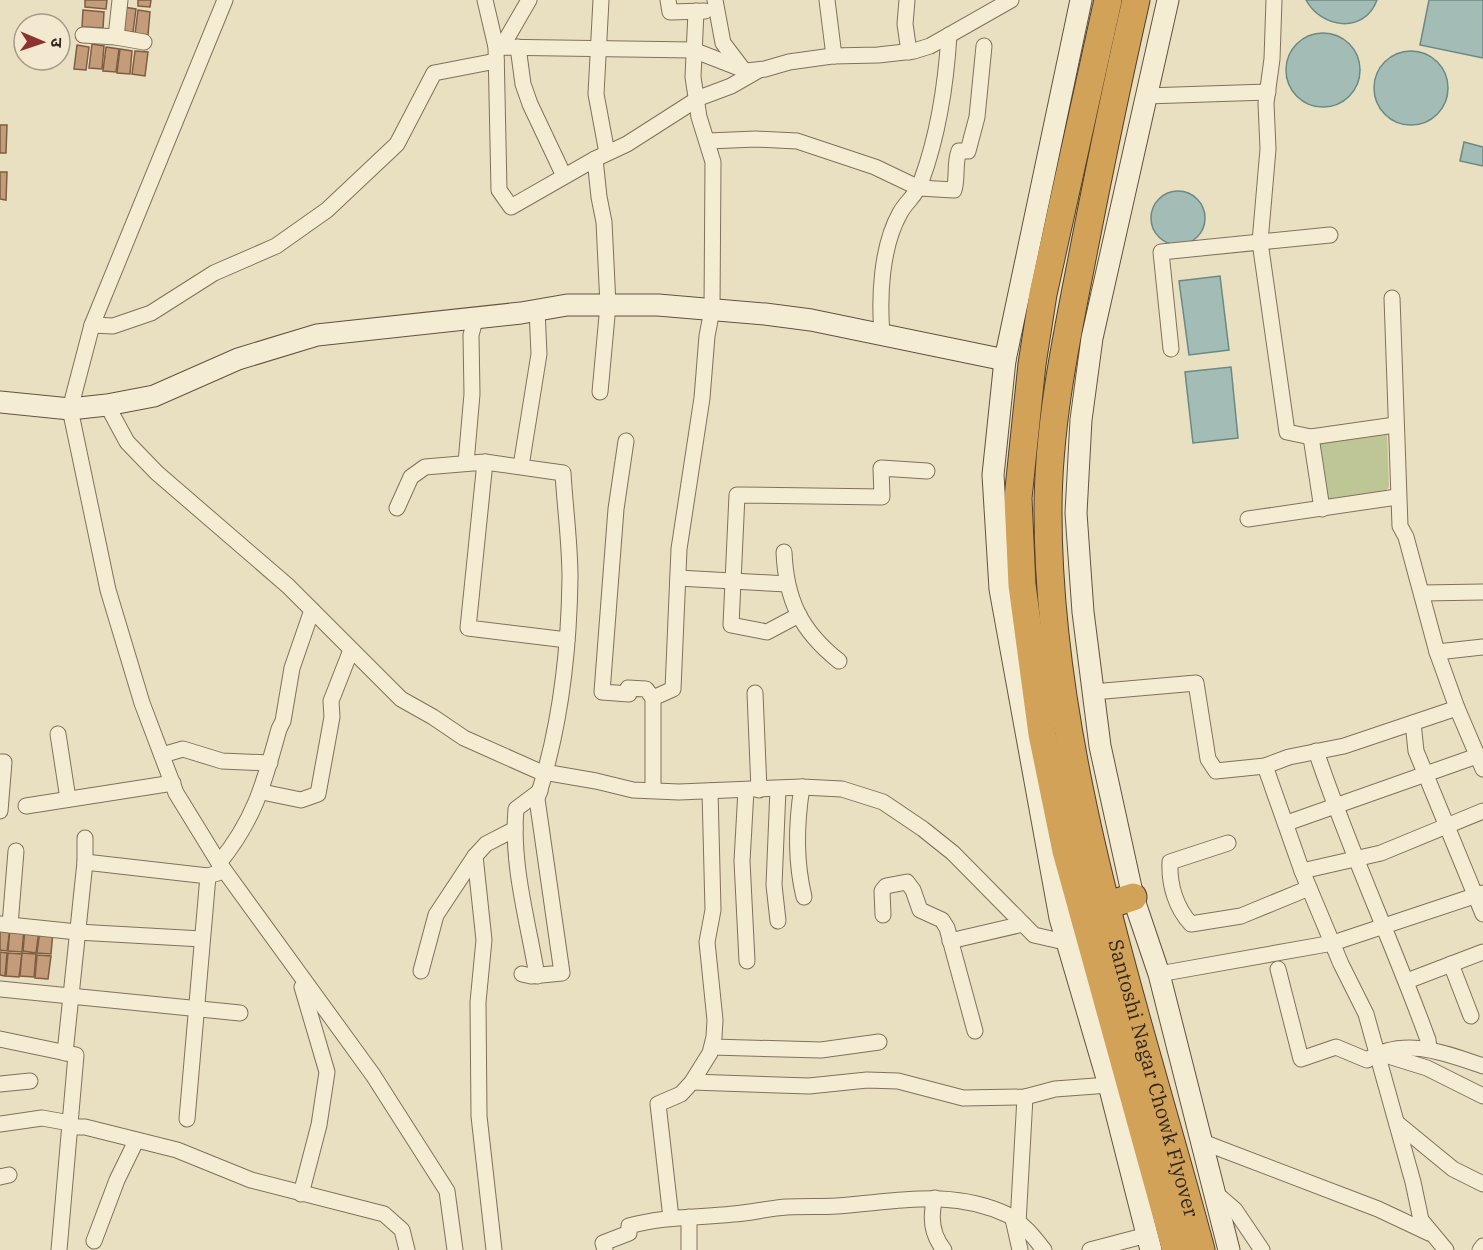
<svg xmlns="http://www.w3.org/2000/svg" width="1483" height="1250" font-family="'IBM Plex Serif','Noto Sans Devanagari',serif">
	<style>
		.green { fill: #bec696 }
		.water { fill: #a3bcb6; stroke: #6b8983; stroke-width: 1.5 }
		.building { fill: #c49c7a; stroke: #7e5d42; stroke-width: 1.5 }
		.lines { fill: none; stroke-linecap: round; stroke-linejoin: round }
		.street-casing { stroke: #81715a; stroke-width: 17 }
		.secondary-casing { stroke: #63523e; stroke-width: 23 }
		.highway-casing { stroke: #4f3f2e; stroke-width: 29 }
		.street { stroke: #f5edd3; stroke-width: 15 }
		.secondary { stroke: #f5edd3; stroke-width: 21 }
		.highway { stroke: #d2a258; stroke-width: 27 }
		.labels { text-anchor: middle; stroke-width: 5; stroke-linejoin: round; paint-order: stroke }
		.street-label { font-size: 20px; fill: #32281d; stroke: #f2e9d0 }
	</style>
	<rect width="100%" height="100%" fill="#e9dfc1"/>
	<!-- green -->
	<polygon class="green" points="1387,431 1389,487 1383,494 1333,501 1324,496 1317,447 1320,442"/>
	<!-- water -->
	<g class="water">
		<path d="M1306,0H1377C1364,35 1321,28 1306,0Z"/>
		<polygon points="1429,0 1483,0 1483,58 1420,45"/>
		<circle cx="1323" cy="70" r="37"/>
		<circle cx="1411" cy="88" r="37"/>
		<polygon points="1464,142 1483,147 1483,166 1460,161"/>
		<circle cx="1178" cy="218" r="27"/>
		<polygon points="1220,276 1229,350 1189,355 1179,281"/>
		<polygon points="1231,367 1238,438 1193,443 1185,372"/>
	</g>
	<!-- building -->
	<g class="building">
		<polygon points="85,0 107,0 106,9 85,7"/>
		<polygon points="138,0 151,0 150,7 138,6"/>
		<polygon points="123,7 136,9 133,32 120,31"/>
		<polygon points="83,10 104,12 103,28 82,27"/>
		<polygon points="138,10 150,12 148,35 135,34"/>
		<polygon points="92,44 104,46 102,69 89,68"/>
		<polygon points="77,45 89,47 86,70 74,69"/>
		<polygon points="106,47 119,49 116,72 103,71"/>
		<polygon points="120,49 132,51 130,74 117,73"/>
		<polygon points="135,51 148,52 145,76 132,74"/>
		<polygon points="0,125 7,125 6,153 0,153"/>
		<polygon points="0,172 7,172 6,200 0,199"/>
		<polygon points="0,927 10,928 7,951 0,950"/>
		<polygon points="10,928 24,929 22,952 8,951"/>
		<polygon points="25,928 39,930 36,953 23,951"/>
		<polygon points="40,930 53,931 51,954 37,953"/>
		<polygon points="0,952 7,953 5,976 0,975"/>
		<polygon points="8,953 22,954 19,977 6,976"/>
		<polygon points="22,953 36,954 34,977 20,976"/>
		<polygon points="37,955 51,956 48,979 35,978"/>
	</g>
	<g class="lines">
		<defs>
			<g id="street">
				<polyline points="120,0 116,37 144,42"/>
				<polyline points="225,0 92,325 70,409 108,590 142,703 176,793 219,863 373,1075 447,1191 455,1250"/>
				<polyline points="485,0 496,47 499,190 511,207 595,159 627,144 699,98 731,86 759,70"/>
				<polyline points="601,0 596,94 607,153"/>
				<polyline points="668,0 670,12 705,11"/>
				<polyline points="715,0 723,43 742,68"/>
				<polyline points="827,0 834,56"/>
				<polyline points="907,0 905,24 909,52"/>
				<polyline points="1274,0 1272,59 1266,103 1268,149 1260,242 1287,432 1311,437 1395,425"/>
				<polyline points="83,35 116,37"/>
				<polyline points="496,47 693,50 747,71 765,69 789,62 832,56 878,55 914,51 930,46 1011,0"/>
				<polyline points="506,47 507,38 529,0"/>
				<polyline points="518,47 523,84 530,104 564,176"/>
				<polyline points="1146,96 1268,92"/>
				<path d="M708,141L756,139L797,141L875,167L919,188L954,190C958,177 954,164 959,151H968L977,117L984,46"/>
				<polyline points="595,159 599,197 604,222 608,305 600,392"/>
				<polyline points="1392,298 1400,526 1406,537 1437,652 1457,708 1483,769"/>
				<polyline points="92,325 113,326 151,313 214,273 276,246 327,210 397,144 434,73 496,61"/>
				<path d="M882,334C879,297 881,247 900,213C908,199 916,197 922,179C939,132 946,84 949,35"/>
				<polyline points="1171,349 1161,252 1330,235"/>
				<polyline points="107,405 127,442 157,473 288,586 401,699 433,717 464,738 538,771 596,781 633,790 679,792 802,787 842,789 883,802 923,829 953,853 1034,935 1069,943 1075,940"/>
				<polyline points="1311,437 1322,509"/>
				<polyline points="626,441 616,509 602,692 629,694 628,688 646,689 653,698"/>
				<path d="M485,462L563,473C565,508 570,543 570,578C569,652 560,729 537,799L562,973L531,976L522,974"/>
				<polyline points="466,463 472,394 471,335 476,317"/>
				<polyline points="521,466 539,354 537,310"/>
				<polyline points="397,508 411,477 425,467 485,462 468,628 567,640"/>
				<polyline points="1248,519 1397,497"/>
				<path d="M784,552C786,600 801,631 839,661"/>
				<polyline points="678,578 787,584"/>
				<polyline points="1422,593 1483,592"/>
				<polyline points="799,615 767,632 731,625 737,495 882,497 881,468 927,471"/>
				<polyline points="1437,652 1483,647"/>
				<polyline points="1093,692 1196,683 1208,759 1216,771 1265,766 1289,757 1344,746 1457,708"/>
				<polyline points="755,693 759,790"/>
				<polyline points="1413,723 1416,751 1483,914"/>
				<polyline points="58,734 68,799"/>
				<path d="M1316,751C1349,850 1393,943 1428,1040L1429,1048"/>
				<polyline points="162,755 183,749 222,761 270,763"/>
				<polyline points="0,762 4,762 0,811"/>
				<polyline points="1265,766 1302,871 1341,964 1366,1014 1413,1182 1421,1220 1446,1250"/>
				<path d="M802,787C796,824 795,860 804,897"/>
				<polyline points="778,789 774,885 778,921"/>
				<polyline points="653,790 653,698 673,689 679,549 702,398 707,336 712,310 713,162 699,117 693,77 696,11"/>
				<polyline points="746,790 742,861 747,961"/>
				<polyline points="262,792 301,800 318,794 332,717 331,701 351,650"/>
				<polyline points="26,806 173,783"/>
				<polyline points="1287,823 1477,756"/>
				<path d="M1228,843L1170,862C1169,885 1176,908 1191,924L1241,916L1309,888"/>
				<polyline points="85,862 85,838"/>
				<path d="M219,863C255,819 264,783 279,729L283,721L292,668L312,610"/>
				<polyline points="1302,871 1381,853 1483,811"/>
				<polyline points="883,915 882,891 886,886 907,882 913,890 920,910 942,920 947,928 975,1031"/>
				<polyline points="0,924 77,932 202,939"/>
				<polyline points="10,925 16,851"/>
				<polyline points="950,941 1023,924"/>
				<polyline points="1451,964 1471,1016"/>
				<path d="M1278,969L1301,1059L1336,1047L1367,1060C1404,1036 1445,1053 1483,1066"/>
				<polyline points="421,971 436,915 475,856"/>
				<polyline points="1159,974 1333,943 1483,893"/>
				<path d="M537,976C528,921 511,865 516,809L540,791"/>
				<polyline points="1407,981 1483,952"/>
				<polyline points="0,989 240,1013"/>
				<polyline points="0,1039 76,1055 59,1250"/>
				<polyline points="712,1047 821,1050 879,1042"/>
				<polyline points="65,1053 85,862 208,876 224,871"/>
				<polyline points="1382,1054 1427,1068 1483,1096"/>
				<polyline points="692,1082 809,1086 867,1080 898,1081 963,1098 1025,1097 1055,1089 1109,1085"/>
				<polyline points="0,1084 30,1081"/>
				<polyline points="187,1119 208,876"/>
				<polyline points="1397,1123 1453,1169 1483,1184"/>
				<polyline points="0,1124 42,1118 70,1123"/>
				<polyline points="69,1127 85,1127 177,1150 251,1180 384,1214 402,1230 407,1250"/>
				<polyline points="1200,1141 1378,1209 1429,1233"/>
				<polyline points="0,1177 9,1175"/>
				<polyline points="1213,1191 1235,1210 1262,1250"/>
				<polyline points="301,1194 319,1125 327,1072 302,987"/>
				<path d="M935,1198C930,1216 931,1234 944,1250"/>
				<polyline points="689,1217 689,1250"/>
				<polyline points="671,1218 658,1104 681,1094 692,1082 710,1053 714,1037 715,1020 707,942 713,910 710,791"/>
				<polyline points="1013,1219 1020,1250"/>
				<polyline points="1018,1223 1025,1097"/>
				<polyline points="94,1241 117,1180 136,1141"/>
				<polyline points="494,1250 479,1116 478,1002 484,940 475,856 486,844 515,829"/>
				<path d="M605,1250L603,1243L629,1233V1226C663,1216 698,1218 733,1214C751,1213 769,1208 787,1207C804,1206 821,1207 837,1206C896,1202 951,1188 1008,1215C1023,1223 1034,1237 1044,1250"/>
				<polyline points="1090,1250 1147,1235"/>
				<polyline points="1480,1250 1483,1246"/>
			</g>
			<g id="secondary">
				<polyline points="1081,0 1005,360 993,475 1000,589 1060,918 1109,1085 1151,1250"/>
				<polyline points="1168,0 1092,338 1081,420 1076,513 1083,612 1100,746 1133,897 1159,974 1229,1250"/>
				<polyline points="0,402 70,409 107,405 154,396 238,359 317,335 521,313 567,305 658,305 765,314 811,320 1005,360"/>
			</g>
			<g id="highway">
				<polyline points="1108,0 1043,294 1032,364 1018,498 1022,585 1042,734 1066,851 1176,1250"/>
				<path id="s1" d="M1136,0C1116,88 1098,176 1081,264C1065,345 1048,428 1048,511C1048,758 1138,1013 1201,1250"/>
				<polyline points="1108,905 1133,897"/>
			</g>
		</defs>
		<!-- street casing -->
		<use href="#street" class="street-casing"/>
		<!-- secondary casing -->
		<use href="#secondary" class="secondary-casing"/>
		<!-- highway casing -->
		<use href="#highway" class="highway-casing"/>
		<!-- street -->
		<use href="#street" class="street"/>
		<!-- secondary -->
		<use href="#secondary" class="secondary"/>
		<!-- highway -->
		<use href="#highway" class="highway"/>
	</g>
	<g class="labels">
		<!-- street labels -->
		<g class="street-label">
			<text dy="7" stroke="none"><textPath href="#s1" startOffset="1098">Santoshi Nagar Chowk Flyover</textPath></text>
		</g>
	</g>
	<!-- north arrow -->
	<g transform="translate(42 42) rotate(92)"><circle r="28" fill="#f2e9d0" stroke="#a59c88" stroke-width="1.5"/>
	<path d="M0-4.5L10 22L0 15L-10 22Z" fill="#8b3330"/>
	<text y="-9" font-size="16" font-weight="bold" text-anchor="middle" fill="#32281d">उ</text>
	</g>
</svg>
